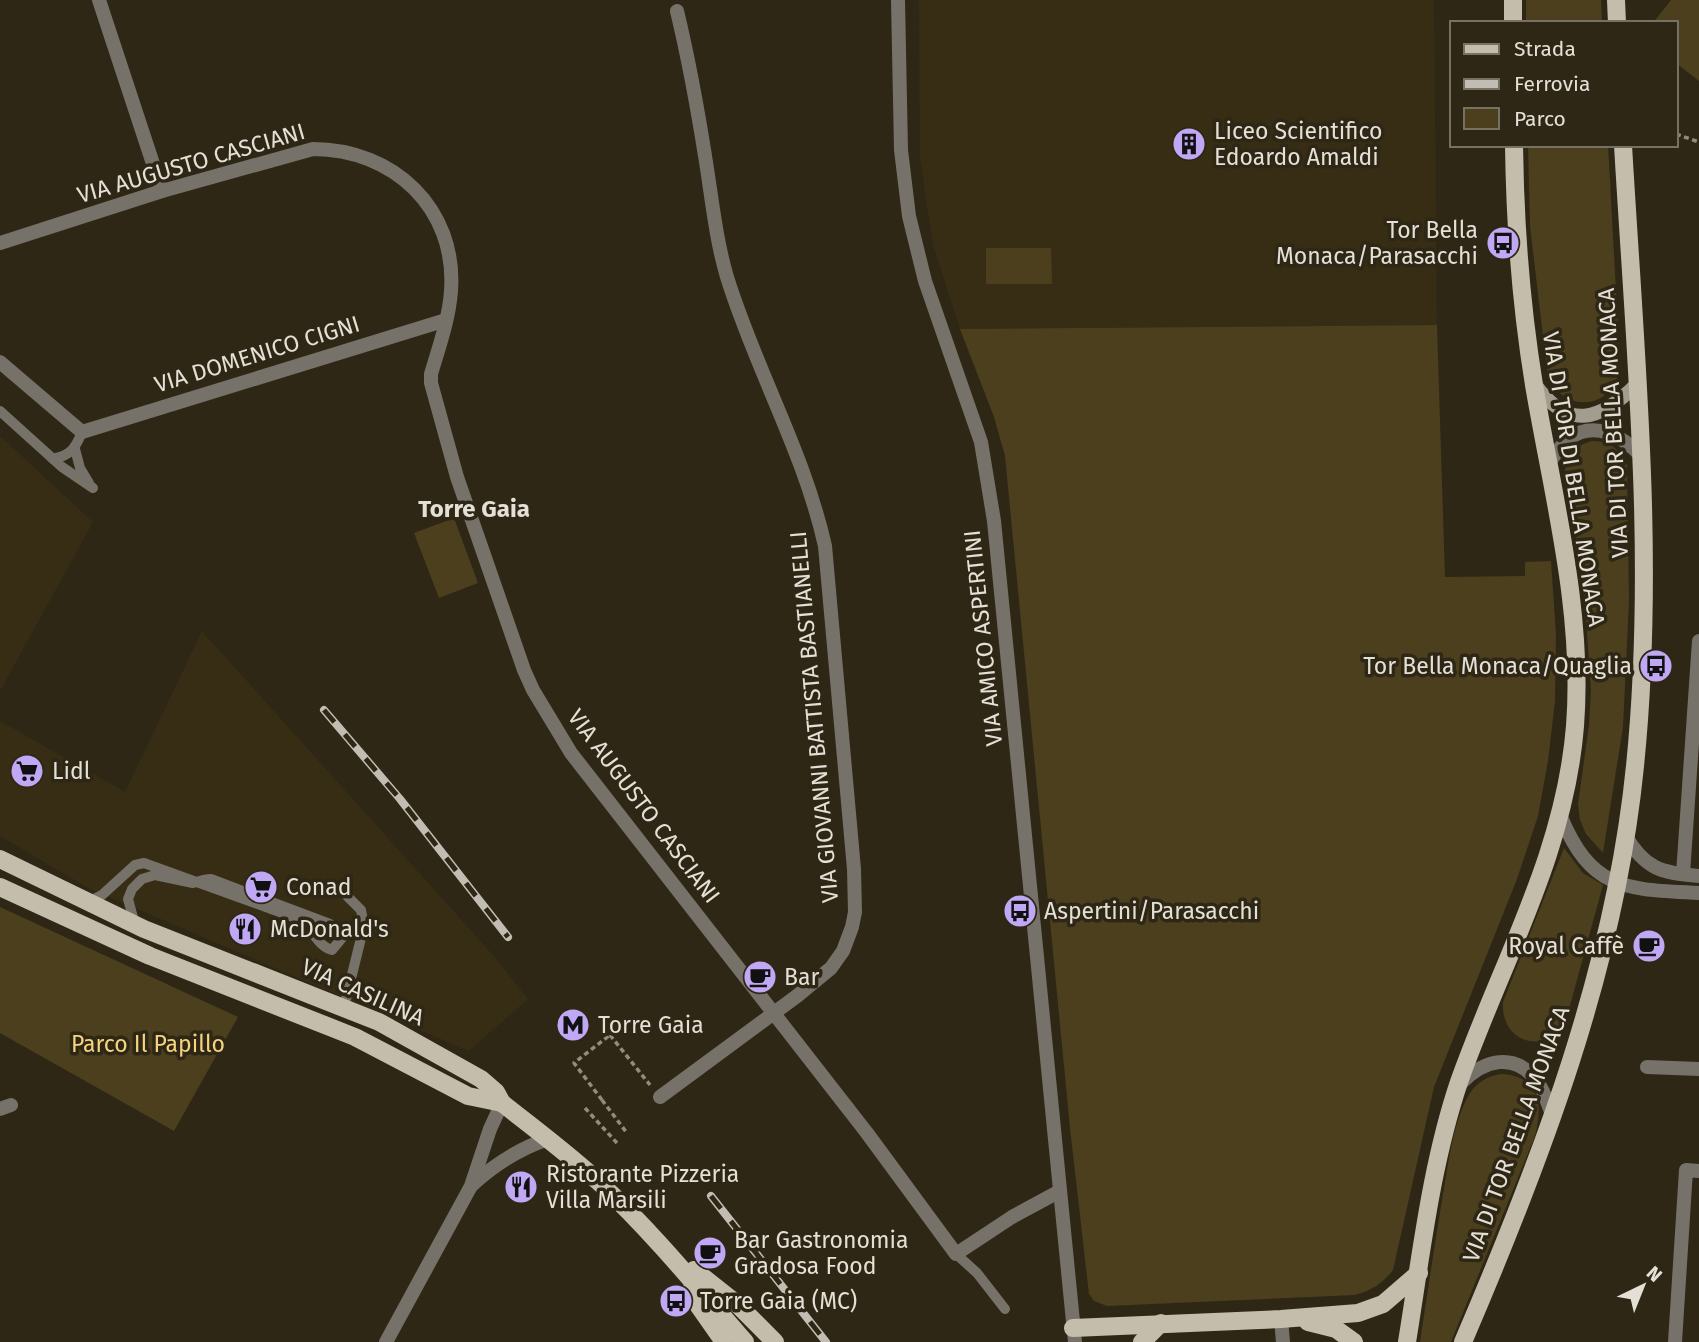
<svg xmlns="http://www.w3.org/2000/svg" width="1699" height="1342" font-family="'Fira Sans',sans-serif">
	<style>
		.built { fill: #372d15 }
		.green { fill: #4c3f1e }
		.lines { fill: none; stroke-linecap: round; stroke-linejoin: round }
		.path { stroke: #928c7f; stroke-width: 3.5; stroke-dasharray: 5 3.5; stroke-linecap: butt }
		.service { stroke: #76726a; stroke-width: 10 }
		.minor { stroke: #76726a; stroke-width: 14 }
		.secondary { stroke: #a29d8f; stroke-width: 14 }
		.primary { stroke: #c5bdac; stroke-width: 18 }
		.rail-casing { stroke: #c2bdb2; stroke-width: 8 }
		.rail { stroke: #2e2716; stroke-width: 5; stroke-dasharray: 16; stroke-linecap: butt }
		.path-bridge { stroke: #928c7f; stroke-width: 3.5; stroke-dasharray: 5 3.5; stroke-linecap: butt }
		.labels { text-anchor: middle; stroke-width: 7; stroke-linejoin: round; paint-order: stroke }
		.poi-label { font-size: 23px; fill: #e5e0d6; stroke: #2e2716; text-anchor: start }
		.street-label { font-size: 23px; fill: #e5e0d6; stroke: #2e2716 }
		.park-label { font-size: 23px; fill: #f6d47f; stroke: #2e2716 }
		.neighbourhood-label { font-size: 24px; font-weight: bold; fill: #e5e0d6; stroke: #2e2716 }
	</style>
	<rect width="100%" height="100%" fill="#2e2716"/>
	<!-- built -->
	<g class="built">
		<polygon points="919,0 1434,0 1437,325 960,329 933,245 920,159"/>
		<polygon points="0,436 93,522 0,691"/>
		<polygon points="202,631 493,955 528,999 469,1051 88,888 0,836 0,721 125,792"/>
	</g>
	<!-- green -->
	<g class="green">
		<polygon points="1526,0 1601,0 1602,23 1526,23"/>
		<polygon points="1671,0 1699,0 1699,81 1676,63 1676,23 1653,23"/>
		<path d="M1528,145H1608L1620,364C1617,408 1567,416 1548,378L1530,226Z"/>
		<polygon points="986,248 1051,248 1052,284 986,284"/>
		<path d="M1437,325L1445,577L1525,576V562L1551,561L1556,635L1555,701L1548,761L1538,816L1517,879L1434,1087L1393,1270C1382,1284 1372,1290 1355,1295L1107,1306L1094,1301L1089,1294L1070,1128L1005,456L994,417L960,329Z"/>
		<path d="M1592,441C1609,441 1621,449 1627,465L1629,601L1623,727L1603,853L1586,834L1580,820L1578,804L1589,725L1591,690L1584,591L1565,470C1568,454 1576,445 1592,441Z"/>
		<polygon points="454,518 478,583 439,598 414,533"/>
		<path d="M1564,848L1583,873L1603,885L1566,1020C1547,1057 1500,1043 1503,1002Z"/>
		<polygon points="0,907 238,1017 174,1131 0,1033"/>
		<path d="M1501,1074C1540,1076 1543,1105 1535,1136L1451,1342H1420C1428,1289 1436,1235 1445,1182C1450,1153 1455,1118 1470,1093C1477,1082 1488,1076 1501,1074Z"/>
	</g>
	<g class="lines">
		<!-- path -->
		<g class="path">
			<polyline points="1676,134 1699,142"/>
			<polyline points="610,1035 650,1085"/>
			<polyline points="602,1100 627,1133"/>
			<polyline points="585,1108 617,1143"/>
		</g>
		<!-- service -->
		<g class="service">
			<polyline points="0,411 62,467 93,488"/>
			<polyline points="75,449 80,468 89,483"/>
			<path d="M53,459C71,455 75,449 82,432"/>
			<path d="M88,902L102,895L135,865L144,863L296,918C313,926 316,946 332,950L342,938L339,932L330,924L211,879C205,879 199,881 193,883L155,875L142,879L132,889L128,899L135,925"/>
			<polyline points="344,1007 364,926 361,910 347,896"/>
			<polyline points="956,1254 977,1273 1005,1309"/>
		</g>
		<!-- minor -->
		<g class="minor">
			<polyline points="99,0 162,191"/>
			<polyline points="898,0 901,150 909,216 925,281 981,442 994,521 1075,1342"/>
			<path d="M0,243L162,191L313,149C393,149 457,208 451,291C449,319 439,347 431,374V383L457,477L524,670L533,690L571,753L867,1133L956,1254L1012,1217L1060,1191"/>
			<polyline points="0,362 82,432 446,320"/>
			<path d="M1548,464C1555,455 1561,444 1570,438C1595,420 1624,437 1641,456"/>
			<path d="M1561,817C1592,892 1628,889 1699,893"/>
			<path d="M1625,835C1645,869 1661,873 1699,876"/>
			<polyline points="1683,874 1699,641"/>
			<polyline points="1647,1067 1699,1069"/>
			<path d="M1461,1083C1484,1060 1514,1051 1537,1081C1545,1092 1548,1105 1553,1117"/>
			<path d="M660,1097L797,996L831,968L843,951L852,927L855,912L854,869L825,546C804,452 755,368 727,277C716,240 712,200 706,162C698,111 689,61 677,11"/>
			<polyline points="0,1109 11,1105"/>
			<path d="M472,1185C495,1164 518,1149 548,1139"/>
			<polyline points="1281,1319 1283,1342"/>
			<polyline points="386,1342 471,1186 490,1129 502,1103"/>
			<polyline points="1675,1342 1686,1170 1699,1171"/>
		</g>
		<!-- secondary -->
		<path class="secondary" d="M1534,383C1568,431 1599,422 1637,384"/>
		<!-- primary -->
		<g class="primary">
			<polyline points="1513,0 1513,23"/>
			<polyline points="1616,0 1617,23"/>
			<path d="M0,859L144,929L379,1022L481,1079L496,1092L502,1103C536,1130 570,1155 601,1184C653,1233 698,1288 745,1342"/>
			<polyline points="0,887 150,956 355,1037 468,1096 502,1103"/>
			<polyline points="694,1270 737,1304 775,1342"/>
			<polyline points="689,1292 724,1342"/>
			<polyline points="1308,1322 1336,1329 1354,1342"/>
			<polyline points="1073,1328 1281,1319 1358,1313 1383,1304 1419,1273"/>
			<polyline points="1142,1342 1161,1323"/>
			<path d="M1407,1342C1421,1256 1431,1165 1459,1082C1501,963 1565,854 1575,726C1584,612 1553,497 1534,385C1521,305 1515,225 1514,145"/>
			<path d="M1463,1342C1542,1158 1615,967 1635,766C1656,560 1635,352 1623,145"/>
		</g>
		<defs>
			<g id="rail">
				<polyline points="324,710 400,799 508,937"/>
				<polyline points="711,1196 826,1342"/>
			</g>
		</defs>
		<!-- rail casing -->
		<use href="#rail" class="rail-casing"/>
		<!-- rail -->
		<use href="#rail" class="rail"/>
		<!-- path-bridge -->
		<polyline class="path-bridge" points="602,1100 574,1063 610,1035"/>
	</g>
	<!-- icons -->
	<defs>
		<symbol id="building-disc" viewBox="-11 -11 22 22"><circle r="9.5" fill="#c0a8f4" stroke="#2e2716"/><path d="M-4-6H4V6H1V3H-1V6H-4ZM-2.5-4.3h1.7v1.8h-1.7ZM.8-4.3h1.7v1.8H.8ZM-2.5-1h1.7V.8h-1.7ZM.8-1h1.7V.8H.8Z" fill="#111"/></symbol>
		<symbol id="bus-disc" viewBox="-11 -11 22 22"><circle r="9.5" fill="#c0a8f4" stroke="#2e2716"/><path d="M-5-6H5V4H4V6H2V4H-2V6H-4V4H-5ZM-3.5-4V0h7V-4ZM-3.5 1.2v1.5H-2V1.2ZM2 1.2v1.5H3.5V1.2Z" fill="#111"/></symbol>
		<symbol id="supermarket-disc" viewBox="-11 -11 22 22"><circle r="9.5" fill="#c0a8f4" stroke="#2e2716"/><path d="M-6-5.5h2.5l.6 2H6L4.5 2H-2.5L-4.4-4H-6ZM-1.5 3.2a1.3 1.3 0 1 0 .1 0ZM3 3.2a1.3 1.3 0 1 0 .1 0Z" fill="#111"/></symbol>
		<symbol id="restaurant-disc" viewBox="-11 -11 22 22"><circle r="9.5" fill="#c0a8f4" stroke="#2e2716"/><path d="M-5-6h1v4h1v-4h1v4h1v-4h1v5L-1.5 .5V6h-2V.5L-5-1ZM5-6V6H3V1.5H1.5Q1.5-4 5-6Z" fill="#111"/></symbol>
		<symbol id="cafe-disc" viewBox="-11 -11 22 22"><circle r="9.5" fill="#c0a8f4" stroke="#2e2716"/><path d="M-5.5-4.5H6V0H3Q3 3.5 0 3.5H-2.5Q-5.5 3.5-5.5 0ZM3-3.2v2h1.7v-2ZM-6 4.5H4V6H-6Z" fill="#111"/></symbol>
		<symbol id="metro-disc" viewBox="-11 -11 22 22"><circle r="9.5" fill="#c0a8f4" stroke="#2e2716"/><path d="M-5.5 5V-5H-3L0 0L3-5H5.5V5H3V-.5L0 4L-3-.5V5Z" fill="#111"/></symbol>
	</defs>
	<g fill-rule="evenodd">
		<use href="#building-disc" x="1170" y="125" width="38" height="38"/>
		<use href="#bus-disc" x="1484" y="224" width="38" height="38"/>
		<use href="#bus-disc" x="1637" y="647" width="38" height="38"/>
		<use href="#supermarket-disc" x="8" y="752" width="38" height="38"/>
		<use href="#supermarket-disc" x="242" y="868" width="38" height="38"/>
		<use href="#bus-disc" x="1001" y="892" width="38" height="38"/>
		<use href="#restaurant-disc" x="226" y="910" width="38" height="38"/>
		<use href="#cafe-disc" x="1630" y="927" width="38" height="38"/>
		<use href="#cafe-disc" x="741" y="958" width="38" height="38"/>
		<use href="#metro-disc" x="554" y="1006" width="38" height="38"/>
		<use href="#restaurant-disc" x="502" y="1168" width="38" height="38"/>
		<use href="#cafe-disc" x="691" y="1234" width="38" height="38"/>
		<use href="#bus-disc" x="657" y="1282" width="38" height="38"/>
	</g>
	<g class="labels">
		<!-- poi labels -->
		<g class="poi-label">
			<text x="1214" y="139">Liceo Scientifico<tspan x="1214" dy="26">Edoardo Amaldi</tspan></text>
			<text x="1478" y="238" text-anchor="end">Tor Bella<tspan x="1478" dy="26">Monaca/Parasacchi</tspan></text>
			<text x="1632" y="674" text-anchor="end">Tor Bella Monaca/Quaglia</text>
			<text x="52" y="779">Lidl</text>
			<text x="286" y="895">Conad</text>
			<text x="1044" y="919">Aspertini/Parasacchi</text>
			<text x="270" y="937">McDonald's</text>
			<text x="1624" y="954" text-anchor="end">Royal Caffè</text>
			<text x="784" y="985">Bar</text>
			<text x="598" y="1033">Torre Gaia</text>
			<text x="546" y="1182">Ristorante Pizzeria<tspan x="546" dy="26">Villa Marsili</tspan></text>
			<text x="734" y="1248">Bar Gastronomia<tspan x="734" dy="26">Gradosa Food</tspan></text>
			<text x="700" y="1309">Torre Gaia (MC)</text>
		</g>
		<!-- street labels -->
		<g class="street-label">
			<text transform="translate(191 163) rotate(-16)" y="8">VIA AUGUSTO CASCIANI</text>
			<text transform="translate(257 354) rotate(-17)" y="8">VIA DOMENICO CIGNI</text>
			<text transform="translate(1613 423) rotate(-93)" y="8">VIA DI TOR BELLA MONACA</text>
			<text transform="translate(1574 479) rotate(81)" y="8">VIA DI TOR DI BELLA MONACA</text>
			<text transform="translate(983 638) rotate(-96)" y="8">VIA AMICO ASPERTINI</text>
			<text transform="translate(814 717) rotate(-95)" y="8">VIA GIOVANNI BATTISTA BASTIANELLI</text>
			<text transform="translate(644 806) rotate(53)" y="8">VIA AUGUSTO CASCIANI</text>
			<text transform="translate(363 992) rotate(24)" y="8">VIA CASILINA</text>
			<text transform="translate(1516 1134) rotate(-70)" y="8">VIA DI TOR BELLA MONACA</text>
		</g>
		<!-- park labels -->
		<g class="park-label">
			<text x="148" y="1052">Parco Il Papillo</text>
		</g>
		<!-- neighbourhood labels -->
		<g class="neighbourhood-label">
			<text x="474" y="517">Torre Gaia</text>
		</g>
	</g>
	<!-- legend -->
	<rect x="1450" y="21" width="228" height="126" fill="#2e2716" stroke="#777163" stroke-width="2"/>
	<rect x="1464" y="44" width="35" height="10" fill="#c5bdac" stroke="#777163" stroke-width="2"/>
	<text x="1514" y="56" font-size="21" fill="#e5e0d6">Strada</text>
	<rect x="1464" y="79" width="35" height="10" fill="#c2bdb2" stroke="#777163" stroke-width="2"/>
	<text x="1514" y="91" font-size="21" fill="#e5e0d6">Ferrovia</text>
	<rect x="1464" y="108" width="35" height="21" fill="#4c3f1e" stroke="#777163" stroke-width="2"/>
	<text x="1514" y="126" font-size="21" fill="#e5e0d6">Parco</text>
	<!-- north arrow -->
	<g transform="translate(1643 1286) rotate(43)" stroke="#2e2716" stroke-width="5" paint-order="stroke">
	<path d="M0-5L12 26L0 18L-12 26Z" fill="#e5e0d6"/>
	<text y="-10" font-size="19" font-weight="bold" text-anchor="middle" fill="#e5e0d6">N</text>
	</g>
</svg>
